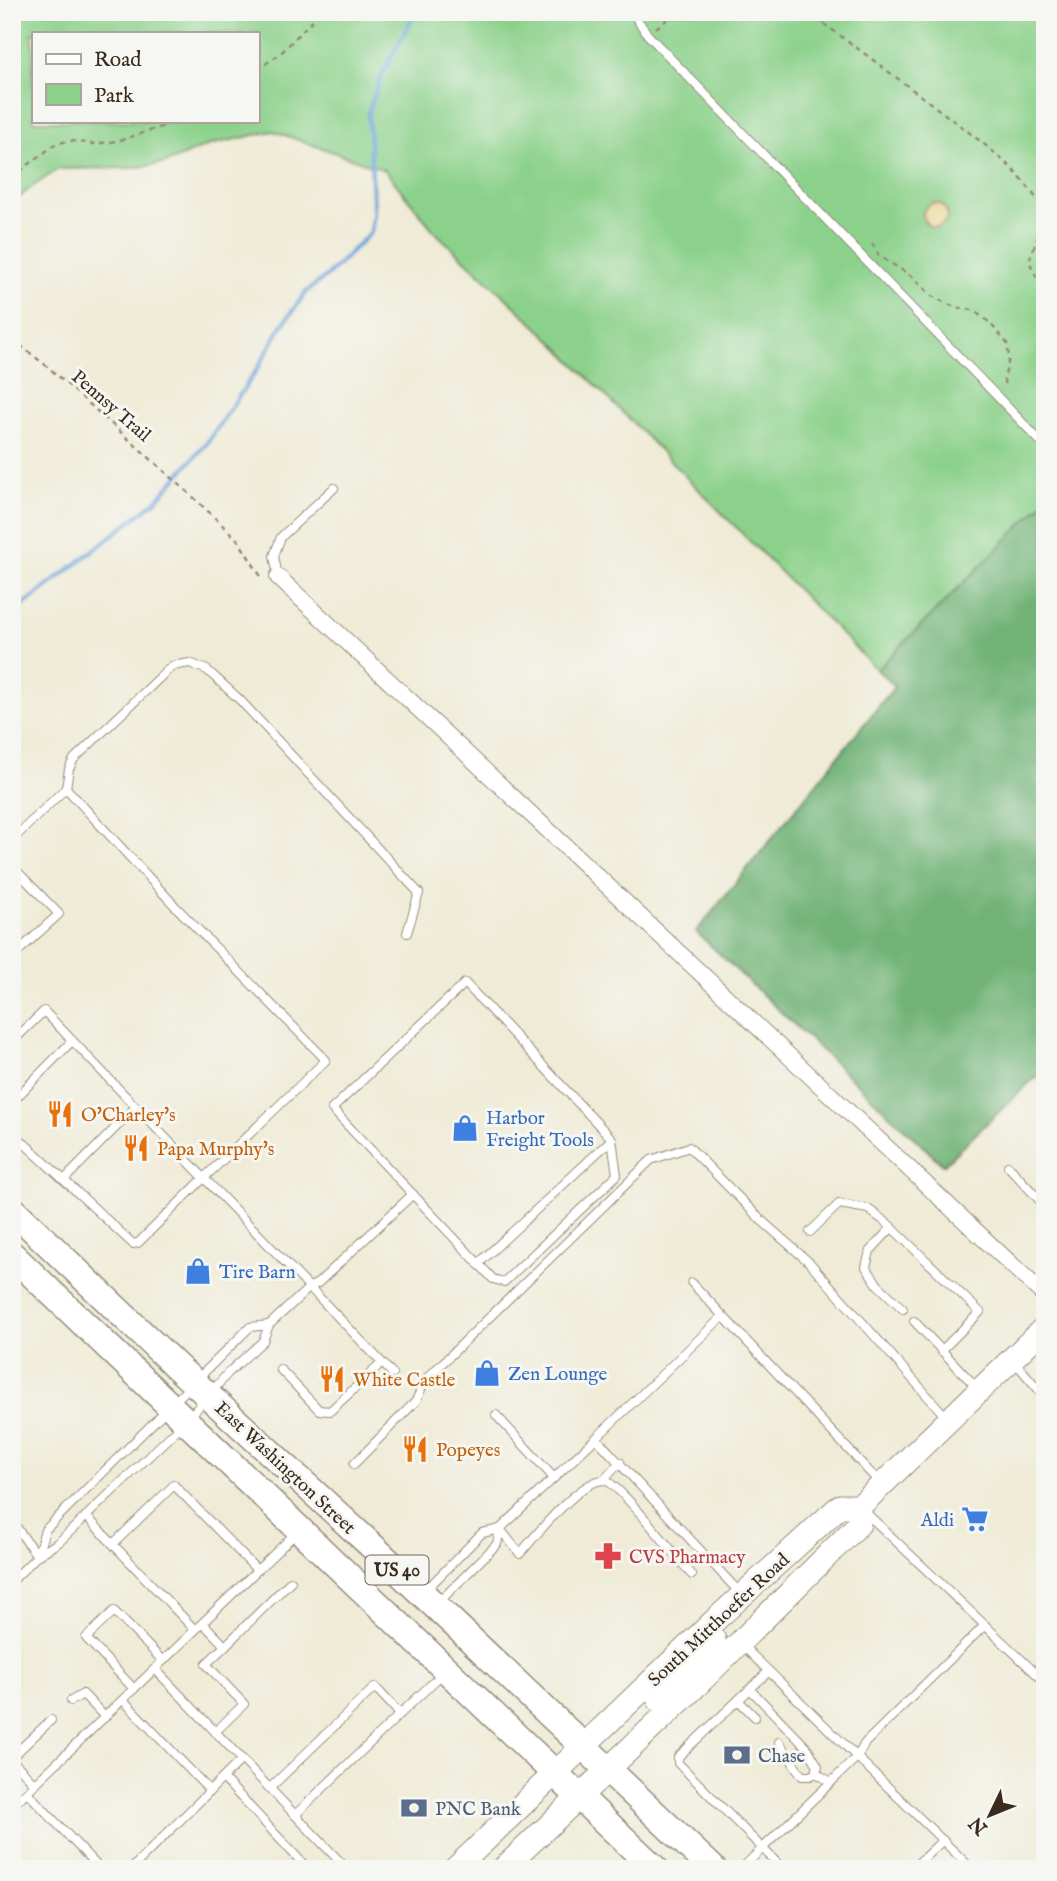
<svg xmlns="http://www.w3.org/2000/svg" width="1057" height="1881" font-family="'IM FELL English',serif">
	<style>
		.green { fill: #8cd18b; stroke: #647e54; stroke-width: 2; fill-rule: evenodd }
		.forest { fill: #71b377; stroke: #566e4a; stroke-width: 2 }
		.sand { fill: #eeda9e; stroke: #94825e; stroke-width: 2 }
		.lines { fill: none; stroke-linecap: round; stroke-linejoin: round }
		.stream { stroke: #6ba2d9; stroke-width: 4.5 }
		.service-casing { stroke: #958a7a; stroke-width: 10 }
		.minor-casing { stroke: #958a7a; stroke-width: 18 }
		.secondary-casing { stroke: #958a7a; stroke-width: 25 }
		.primary-casing { stroke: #958a7a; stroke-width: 29 }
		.path { stroke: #958a7a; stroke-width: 2.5; stroke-dasharray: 5 5; stroke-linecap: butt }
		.service { stroke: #fff; stroke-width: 8 }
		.minor { stroke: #fff; stroke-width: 16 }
		.secondary { stroke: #fff; stroke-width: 23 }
		.primary { stroke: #fff; stroke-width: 26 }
		.labels { text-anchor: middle; stroke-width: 6; stroke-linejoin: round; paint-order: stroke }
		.shield { fill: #f6f6f2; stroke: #73675e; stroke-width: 2 }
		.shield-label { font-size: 18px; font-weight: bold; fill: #3b2a1e }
		.street-label { font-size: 19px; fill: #3b2a1e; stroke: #f6f6f2 }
		.food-label { font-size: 19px; fill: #c56008; stroke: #f6f6f2; text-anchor: start }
		.shop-label { font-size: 19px; fill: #366cbe; stroke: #f6f6f2; text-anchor: start }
		.health-label { font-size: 19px; fill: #be3a42; stroke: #f6f6f2; text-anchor: start }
		.service-label { font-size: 19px; fill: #4e5e75; stroke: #f6f6f2; text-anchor: start }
	</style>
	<rect width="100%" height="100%" fill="#f6f6f2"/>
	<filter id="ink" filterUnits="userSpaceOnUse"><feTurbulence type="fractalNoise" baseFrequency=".0143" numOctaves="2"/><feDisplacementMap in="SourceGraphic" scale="14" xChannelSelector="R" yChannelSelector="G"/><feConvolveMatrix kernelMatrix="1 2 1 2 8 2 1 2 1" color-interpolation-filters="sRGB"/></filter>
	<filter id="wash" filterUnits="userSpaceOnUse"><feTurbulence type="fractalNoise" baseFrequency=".00686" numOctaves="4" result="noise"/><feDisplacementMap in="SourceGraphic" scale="28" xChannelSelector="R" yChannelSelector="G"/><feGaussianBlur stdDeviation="1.57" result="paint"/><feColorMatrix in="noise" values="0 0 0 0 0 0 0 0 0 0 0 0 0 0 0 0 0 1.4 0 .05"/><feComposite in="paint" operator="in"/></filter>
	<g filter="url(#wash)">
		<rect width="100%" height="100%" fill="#efebd6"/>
		<!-- green -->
		<path class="green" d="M12,12H1045V501L877,670L550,339L434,231L385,170L273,131L209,145L166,163L131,168L58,169L29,189L12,204ZM33,33H257V121H33Z"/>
		<!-- forest -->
		<polygon class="forest" points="1045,501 1045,1068 943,1165 696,932 895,686 877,670"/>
		<!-- sand -->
		<circle class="sand" cx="935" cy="215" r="12"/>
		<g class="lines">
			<!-- stream -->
			<polyline class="stream" points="12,614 155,502 207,443 258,368 279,330 306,292 329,274 371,232 374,211 368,113 382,74 416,12"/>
		</g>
	</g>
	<g filter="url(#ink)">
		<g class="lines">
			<defs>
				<g id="service">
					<polyline points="632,12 648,35 1045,446"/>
					<polyline points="278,577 274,556 281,537 334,488"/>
					<polyline points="66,788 69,769 74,759 172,666 190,663 207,670 240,700 419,893 407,933"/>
					<polyline points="12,840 66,788 175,906 326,1060 204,1178 44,1011 12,1042"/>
					<polyline points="12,866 59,914 12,957"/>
					<path d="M12,898C18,907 19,912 12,921"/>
					<polyline points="12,1104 16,1098 72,1041"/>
					<polyline points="12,1132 133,1244 138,1243 204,1178 393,1374"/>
					<polyline points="1008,1166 1045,1206"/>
					<polyline points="64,1180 136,1107"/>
					<polyline points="892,1227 870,1251 866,1267 878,1285 903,1309"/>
					<polyline points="810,1232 839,1204 868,1209 887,1223 980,1312 941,1351"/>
					<polyline points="478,1264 612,1139 617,1175 504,1282 493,1279 332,1109 465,983 612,1139"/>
					<polyline points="692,1283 723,1316"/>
					<polyline points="914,1321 978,1389"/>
					<polyline points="1014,1361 1045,1397"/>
					<polyline points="280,1369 319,1410 330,1411 382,1363"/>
					<polyline points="496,1415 554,1478"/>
					<polyline points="596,1438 723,1316 880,1483"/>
					<polyline points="354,1464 416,1401 425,1380 651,1160 689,1147 761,1220 810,1263 947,1418"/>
					<polyline points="604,1480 620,1462"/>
					<polyline points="864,1511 1045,1682"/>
					<polyline points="86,1516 195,1630"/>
					<polyline points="12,1521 37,1556"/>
					<path d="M500,1529L520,1554C535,1536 580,1480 604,1480C617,1481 679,1560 692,1575"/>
					<polyline points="113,1544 174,1485 257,1570"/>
					<polyline points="37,1556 45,1530 250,1327 269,1325"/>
					<polyline points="12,1581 37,1556 59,1542 187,1420 228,1373 263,1341 269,1325 310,1287 318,1283 413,1194"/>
					<polyline points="426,1590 482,1533 500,1529 596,1438 740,1593"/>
					<polyline points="438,1603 497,1544 500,1529"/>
					<polyline points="203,1623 225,1646 206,1664 244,1704 215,1732"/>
					<polyline points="741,1644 972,1869"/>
					<polyline points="225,1646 291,1581"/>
					<polyline points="155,1669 347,1869"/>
					<polyline points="769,1671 678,1757 678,1763 783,1869"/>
					<polyline points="134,1689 86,1638 114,1611 163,1661"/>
					<polyline points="750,1689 808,1749 818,1766 816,1773"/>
					<polyline points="123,1700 210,1791"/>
					<polyline points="738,1700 755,1717"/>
					<polyline points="71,1701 83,1694 105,1717"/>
					<polyline points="779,1742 802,1776 810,1776 816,1773 831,1782"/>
					<polyline points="12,1757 51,1720"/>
					<polyline points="12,1760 35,1784"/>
					<polyline points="223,1778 308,1869"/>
					<polyline points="270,1788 375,1687 400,1714"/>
					<polyline points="27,1792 100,1869"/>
					<polyline points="12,1806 297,1532"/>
					<polyline points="295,1815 445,1671"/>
					<polyline points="131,1869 242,1759"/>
					<polyline points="741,1869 857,1757 865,1743 985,1625"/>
					<polyline points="912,1869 943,1840"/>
				</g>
				<polyline id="minor" points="278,577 1045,1296"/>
				<g id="secondary">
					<polyline points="659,1700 714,1640"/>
					<polyline points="455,1869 712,1623 840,1506 860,1506"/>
					<polyline points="503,1869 696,1686 859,1524 860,1506 1045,1327"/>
				</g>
				<g id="primary">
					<polyline points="12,1209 176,1366 373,1547 713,1869"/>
					<polyline points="12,1255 655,1869"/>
				</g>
			</defs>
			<!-- service casing -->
			<use href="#service" class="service-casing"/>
			<!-- minor casing -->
			<use href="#minor" class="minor-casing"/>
			<!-- secondary casing -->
			<use href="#secondary" class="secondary-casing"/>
			<!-- primary casing -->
			<use href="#primary" class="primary-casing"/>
			<!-- path -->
			<g class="path">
				<path d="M807,12C853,44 897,78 942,112C981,142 1021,168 1045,213"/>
				<polyline points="656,28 677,12"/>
				<polyline points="257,70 281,53 320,12"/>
				<polyline points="12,177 57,143 71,141 94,144 118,141 180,121"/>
				<polyline points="1045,217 1029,261 1045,295"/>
				<polyline points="872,243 879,256 913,277 932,296 954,307 973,310 989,322 1007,343 1009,358 1004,380 1005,388"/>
				<polyline points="12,339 48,367 191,495 238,540 263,580"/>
			</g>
			<!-- service -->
			<use href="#service" class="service"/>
			<!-- minor -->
			<use href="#minor" class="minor"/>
			<!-- secondary -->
			<use href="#secondary" class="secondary"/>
			<!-- primary -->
			<use href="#primary" class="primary"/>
		</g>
	</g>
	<!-- icons -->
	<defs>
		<symbol id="restaurant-bare" viewBox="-9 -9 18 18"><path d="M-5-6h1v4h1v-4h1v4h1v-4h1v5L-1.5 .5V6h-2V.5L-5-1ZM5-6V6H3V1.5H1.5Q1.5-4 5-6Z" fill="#e8710a" stroke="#f6f6f2" stroke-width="2.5" paint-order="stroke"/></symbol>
		<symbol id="shop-bare" viewBox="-9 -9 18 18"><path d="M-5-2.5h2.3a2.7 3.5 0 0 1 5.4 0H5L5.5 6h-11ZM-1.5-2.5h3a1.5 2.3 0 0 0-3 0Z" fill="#3f7fe0" stroke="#f6f6f2" stroke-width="2.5" paint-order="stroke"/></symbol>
		<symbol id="supermarket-bare" viewBox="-9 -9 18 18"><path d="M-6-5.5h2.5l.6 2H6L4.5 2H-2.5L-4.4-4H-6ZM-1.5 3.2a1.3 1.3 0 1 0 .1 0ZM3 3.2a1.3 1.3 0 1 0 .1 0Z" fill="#3f7fe0" stroke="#f6f6f2" stroke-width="2.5" paint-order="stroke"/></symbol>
		<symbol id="pharmacy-bare" viewBox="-9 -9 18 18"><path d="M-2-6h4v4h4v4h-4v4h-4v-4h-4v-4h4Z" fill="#e0444e" stroke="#f6f6f2" stroke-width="2.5" paint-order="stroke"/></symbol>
		<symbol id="bank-bare" viewBox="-9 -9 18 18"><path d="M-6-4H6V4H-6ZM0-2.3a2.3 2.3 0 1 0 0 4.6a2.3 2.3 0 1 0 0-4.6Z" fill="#5c6f8a" stroke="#f6f6f2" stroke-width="2.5" paint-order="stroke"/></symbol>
	</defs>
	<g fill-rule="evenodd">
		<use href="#restaurant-bare" x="41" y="1095" width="38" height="38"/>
		<use href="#shop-bare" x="446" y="1109" width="38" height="38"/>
		<use href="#restaurant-bare" x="117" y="1129" width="38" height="38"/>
		<use href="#shop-bare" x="179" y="1252" width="38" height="38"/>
		<use href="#shop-bare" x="468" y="1354" width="38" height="38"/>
		<use href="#restaurant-bare" x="313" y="1360" width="38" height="38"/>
		<use href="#restaurant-bare" x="396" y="1430" width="38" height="38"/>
		<use href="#supermarket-bare" x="956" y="1500" width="38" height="38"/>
		<use href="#pharmacy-bare" x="589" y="1537" width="38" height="38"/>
		<use href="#bank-bare" x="718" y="1736" width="38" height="38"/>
		<use href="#bank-bare" x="395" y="1789" width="38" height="38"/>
	</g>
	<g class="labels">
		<!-- shield labels -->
		<rect class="shield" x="365.5" y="1555.5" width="63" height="29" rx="5"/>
		<g class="shield-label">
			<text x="397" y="1576">US 40</text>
		</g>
		<!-- street labels -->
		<g class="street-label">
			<text transform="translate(112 405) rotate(41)" y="7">Pennsy Trail</text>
			<text transform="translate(286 1467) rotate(43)" y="7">East Washington Street</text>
			<text transform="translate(718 1619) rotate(-43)" y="7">South Mitthoefer Road</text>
		</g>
		<!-- food labels -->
		<g class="food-label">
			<text x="81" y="1121">O'Charley's</text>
			<text x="157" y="1155">Papa Murphy's</text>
			<text x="353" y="1386">White Castle</text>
			<text x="436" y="1456">Popeyes</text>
		</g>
		<!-- shop labels -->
		<g class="shop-label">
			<text x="486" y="1124">Harbor<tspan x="486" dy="22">Freight Tools</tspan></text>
			<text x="219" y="1278">Tire Barn</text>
			<text x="508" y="1380">Zen Lounge</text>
			<text x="954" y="1526" text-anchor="end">Aldi</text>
		</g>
		<!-- health labels -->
		<g class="health-label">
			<text x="629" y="1563">CVS Pharmacy</text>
		</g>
		<!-- service labels -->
		<g class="service-label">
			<text x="758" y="1762">Chase</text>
			<text x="435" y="1815">PNC Bank</text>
		</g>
	</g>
	<!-- margin -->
	<rect width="1057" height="1881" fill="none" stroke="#f6f6f2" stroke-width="42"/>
	<!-- legend -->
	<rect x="32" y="32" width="228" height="91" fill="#f6f6f2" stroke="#aba49d" stroke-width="2"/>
	<rect x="46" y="54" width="35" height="10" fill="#ffffff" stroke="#aba49d" stroke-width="2"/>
	<text x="94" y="66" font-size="21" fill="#3b2a1e">Road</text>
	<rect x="46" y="84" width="35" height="21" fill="#8cd18b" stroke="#aba49d" stroke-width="2"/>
	<text x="94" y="102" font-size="21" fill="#3b2a1e">Park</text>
	<!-- north arrow -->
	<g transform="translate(990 1815) rotate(227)" stroke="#f6f6f2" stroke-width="5" paint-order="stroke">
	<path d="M0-5L12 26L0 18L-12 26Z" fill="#3b2a1e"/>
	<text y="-10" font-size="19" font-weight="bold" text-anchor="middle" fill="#3b2a1e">N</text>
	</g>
</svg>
